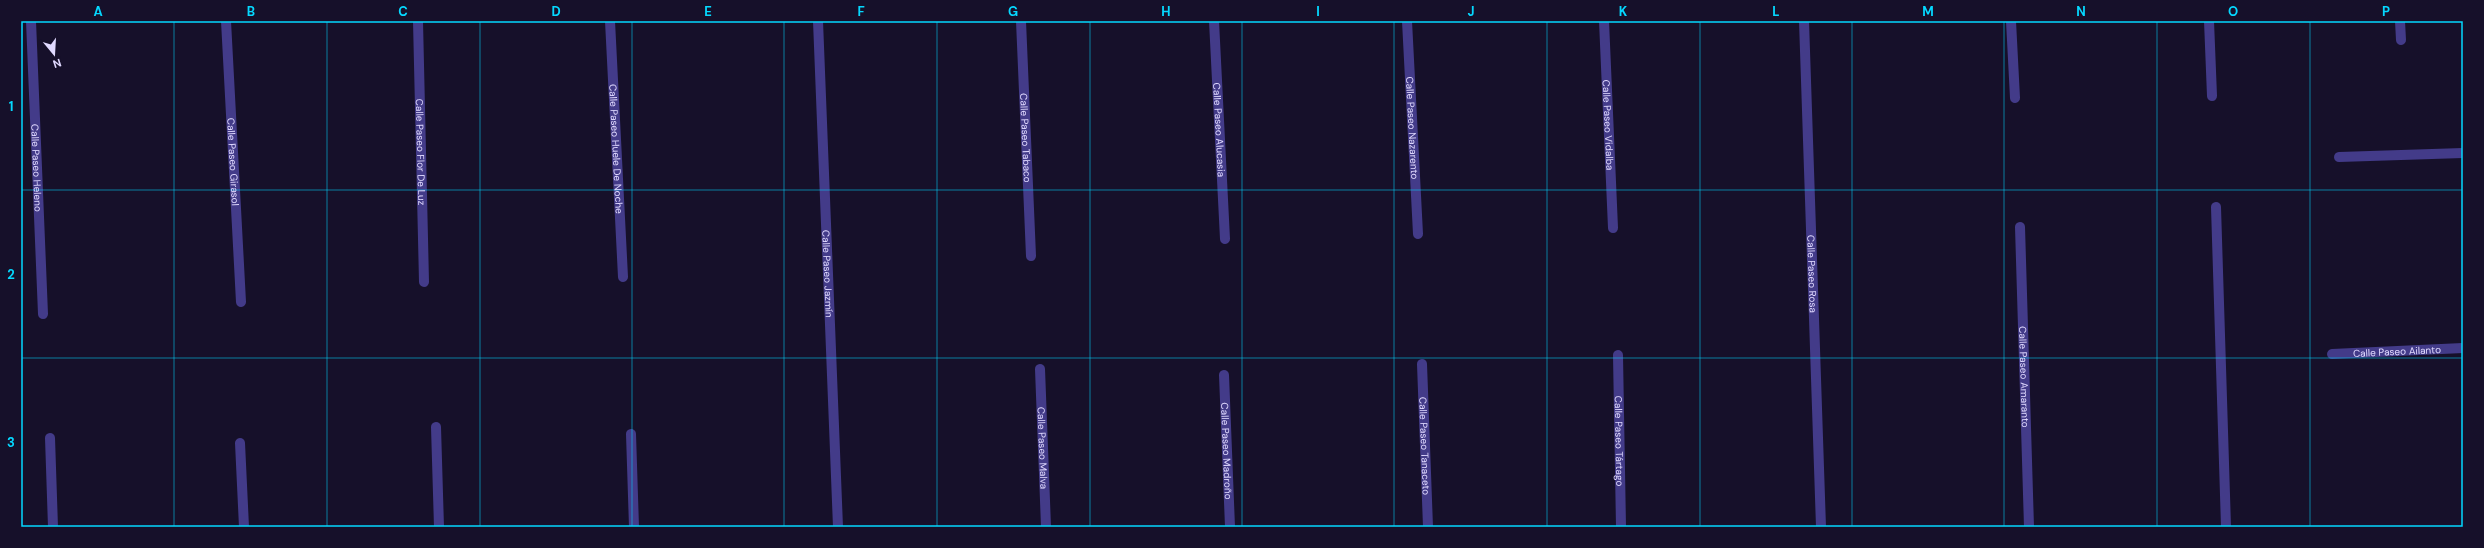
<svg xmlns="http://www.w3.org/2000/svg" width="2484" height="548" font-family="'DM Sans',sans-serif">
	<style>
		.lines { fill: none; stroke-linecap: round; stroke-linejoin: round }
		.minor { stroke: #433b89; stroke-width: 10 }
		.grid { fill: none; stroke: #05d8ff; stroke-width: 1; stroke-opacity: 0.55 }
		.labels { text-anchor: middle; stroke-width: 3.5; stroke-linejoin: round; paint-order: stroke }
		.street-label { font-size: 10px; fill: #e0d9ff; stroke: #16102a }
		.neatline { fill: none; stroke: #05d8ff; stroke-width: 1.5 }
		.grid-label { font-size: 13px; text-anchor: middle; font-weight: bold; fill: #05d8ff }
	</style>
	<rect width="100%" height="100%" fill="#16102a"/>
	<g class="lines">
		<!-- minor -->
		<g class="minor">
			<path id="s1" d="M31,21L43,314"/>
			<path id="s2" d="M226,21L241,302"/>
			<path id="s3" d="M418,21L424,282"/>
			<path id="s4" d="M610,21L623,277"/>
			<path id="s5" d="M818,21L838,527"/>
			<path id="s6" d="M1021,21L1031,256"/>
			<path id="s7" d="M1214,21L1225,239"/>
			<path id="s8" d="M1407,21L1418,234"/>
			<path id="s9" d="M1604,21L1613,228"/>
			<path id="s10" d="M1804,21L1821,527"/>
			<polyline points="2011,21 2015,98"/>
			<polyline points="2209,21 2212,96"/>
			<polyline points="2400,21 2401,40"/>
			<polyline points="2339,157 2463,153"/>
			<polyline points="2216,207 2226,527"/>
			<path id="s11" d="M2020,227L2029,527"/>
			<path id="s12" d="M2332,354L2463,348"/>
			<path id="s13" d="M1618,355L1621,527"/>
			<path id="s14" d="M1422,364L1428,527"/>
			<path id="s15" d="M1040,369L1046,527"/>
			<path id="s16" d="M1224,375L1230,527"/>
			<polyline points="436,427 439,527"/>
			<polyline points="631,434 634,527"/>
			<polyline points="50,438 53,527"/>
			<polyline points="240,443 244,527"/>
		</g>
	</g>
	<!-- grid -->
	<path class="grid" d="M174,21V527M327,21V527M480,21V527M632,21V527M784,21V527M937,21V527M1090,21V527M1242,21V527M1394,21V527M1547,21V527M1700,21V527M1852,21V527M2004,21V527M2157,21V527M2310,21V527M21,190H2463M21,358H2463"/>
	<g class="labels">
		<!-- street labels -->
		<g class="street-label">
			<text dy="4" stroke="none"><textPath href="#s9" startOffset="104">Calle Paseo Vidalba</textPath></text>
			<text dy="4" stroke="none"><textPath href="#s8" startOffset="107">Calle Paseo Nazarento</textPath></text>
			<text dy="4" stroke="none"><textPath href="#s7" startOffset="109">Calle Paseo Alucasia</textPath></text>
			<text dy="4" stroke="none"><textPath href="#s6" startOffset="117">Calle Paseo Tabaco</textPath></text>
			<text dy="4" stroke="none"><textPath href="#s4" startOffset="128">Calle Paseo Huele De Noche</textPath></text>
			<text dy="4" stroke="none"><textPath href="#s3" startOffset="131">Calle Paseo Flor De Luz</textPath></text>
			<text dy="4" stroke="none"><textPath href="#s2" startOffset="141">Calle Paseo Girasol</textPath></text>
			<text dy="4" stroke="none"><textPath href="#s1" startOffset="147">Calle Paseo Heleno</textPath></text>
			<text dy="4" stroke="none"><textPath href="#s5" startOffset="253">Calle Paseo Jazmín</textPath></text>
			<text dy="4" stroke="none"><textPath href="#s10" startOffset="253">Calle Paseo Rosa</textPath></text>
			<text dy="4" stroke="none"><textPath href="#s12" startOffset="65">Calle Paseo Ailanto</textPath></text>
			<text dy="4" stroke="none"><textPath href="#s11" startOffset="150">Calle Paseo Amaranto</textPath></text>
			<text dy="4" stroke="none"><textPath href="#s13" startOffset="86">Calle Paseo Tártago</textPath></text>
			<text dy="4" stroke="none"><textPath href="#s14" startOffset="82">Calle Paseo Tanaceto</textPath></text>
			<text dy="4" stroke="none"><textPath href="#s15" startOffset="79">Calle Paseo Malva</textPath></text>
			<text dy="4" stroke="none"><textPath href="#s16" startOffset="76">Calle Paseo Madroño</textPath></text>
		</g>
	</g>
	<!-- border -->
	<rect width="2484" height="548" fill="none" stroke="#16102a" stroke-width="44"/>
	<!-- north arrow -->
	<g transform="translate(54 54) rotate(162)" stroke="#16102a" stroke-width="3" paint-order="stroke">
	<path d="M0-3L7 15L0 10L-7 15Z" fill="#e0d9ff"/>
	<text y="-6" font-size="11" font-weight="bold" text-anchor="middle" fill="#e0d9ff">N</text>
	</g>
	<rect x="22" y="22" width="2440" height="504" class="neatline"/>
	<g class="grid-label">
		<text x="98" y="16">A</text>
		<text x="251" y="16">B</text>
		<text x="403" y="16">C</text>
		<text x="556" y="16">D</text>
		<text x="708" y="16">E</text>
		<text x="861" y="16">F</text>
		<text x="1013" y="16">G</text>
		<text x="1166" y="16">H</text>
		<text x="1318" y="16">I</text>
		<text x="1471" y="16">J</text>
		<text x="1623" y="16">K</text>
		<text x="1776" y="16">L</text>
		<text x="1928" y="16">M</text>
		<text x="2081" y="16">N</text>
		<text x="2233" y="16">O</text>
		<text x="2386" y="16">P</text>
		<text x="11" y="111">1</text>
		<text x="11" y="279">2</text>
		<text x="11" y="447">3</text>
	</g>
</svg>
